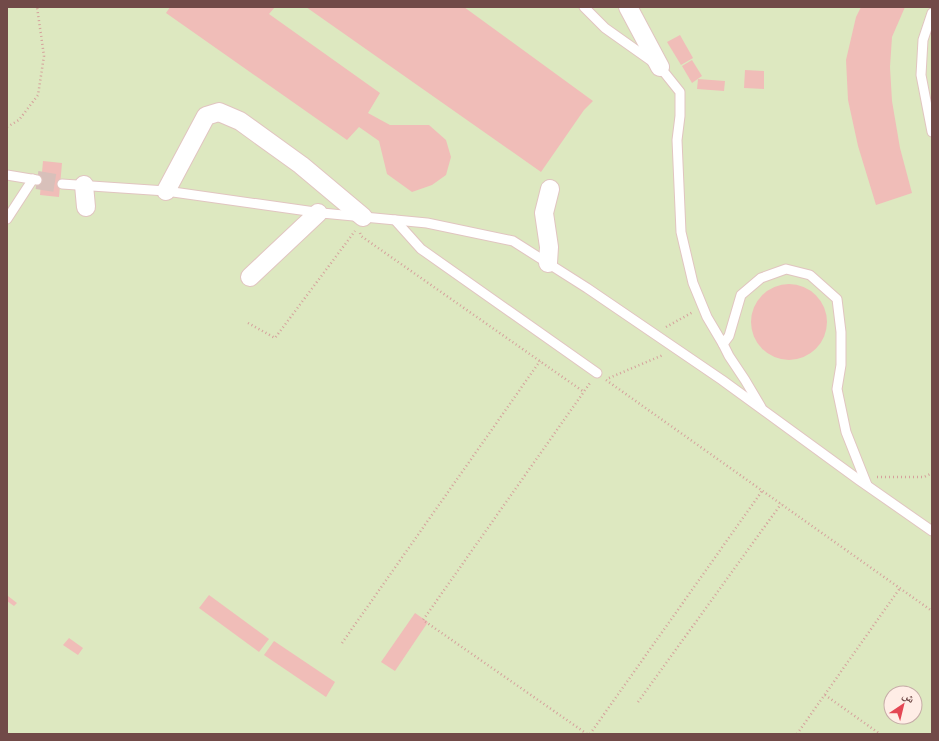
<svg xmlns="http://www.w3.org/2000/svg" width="939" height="741" font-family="Signika,'Noto Naskh Arabic',sans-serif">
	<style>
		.green { fill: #dde8c0; fill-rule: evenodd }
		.building { fill: #f0bdb8 }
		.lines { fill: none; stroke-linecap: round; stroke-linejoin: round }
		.street-tunnel { stroke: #d8c0ba; stroke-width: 18; stroke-dasharray: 18 9; stroke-linecap: butt }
		.lane-casing { stroke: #e1c5c0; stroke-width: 11 }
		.street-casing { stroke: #e1c5c0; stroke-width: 20 }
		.path { stroke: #d5a19c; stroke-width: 2.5; stroke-dasharray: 1 3; stroke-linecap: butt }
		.lane { stroke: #fff; stroke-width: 9 }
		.street { stroke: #fff; stroke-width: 18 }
	</style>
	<rect width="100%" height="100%" fill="#fbe8e0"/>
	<!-- green -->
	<path class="green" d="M7,7H932V734H7ZM891,693H915V717H891Z"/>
	<!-- building -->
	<g class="building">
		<polygon points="170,7 275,7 269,14 380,93 368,113 390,125 429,125 446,140 451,157 446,175 432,185 412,192 387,174 379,141 359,127 347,140 166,13"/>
		<polygon points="306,7 464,7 593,101 584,110 541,172"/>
		<polygon points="861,7 905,7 892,37 890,67 892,101 900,148 912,193 876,205 858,146 848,100 846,60 856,17"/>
		<polygon points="680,35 693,58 681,65 667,42"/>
		<polygon points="692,60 702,76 692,83 682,66"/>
		<polygon points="745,70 764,71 764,89 744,88"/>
		<polygon points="698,79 725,81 724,91 697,89"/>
		<polygon points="43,161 62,163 59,197 40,195"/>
		<circle cx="789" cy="322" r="38"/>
		<polygon points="209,595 269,639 259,652 199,608"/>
		<polygon points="8,596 17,603 14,606 7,601"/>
		<polygon points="415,613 428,622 395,671 381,662"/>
		<polygon points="69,638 83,648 78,655 63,645"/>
		<polygon points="274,641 335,682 326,697 264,655"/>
	</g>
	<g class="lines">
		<!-- street-tunnel -->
		<polyline class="street-tunnel" points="37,180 62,184"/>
		<defs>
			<g id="lane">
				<polyline points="584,7 605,28 660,67 680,92 680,116 677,140 681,232 693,283 707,317 723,344 729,356 745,380 761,407"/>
				<polyline points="932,13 923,40 921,75 932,132"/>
				<polyline points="7,175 37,180"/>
				<polyline points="62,184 166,191 322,213 427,223 513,241 587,288 722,380 859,480 932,531"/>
				<polyline points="7,219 33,179"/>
				<polyline points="395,220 421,249 597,373"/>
				<polyline points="723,344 729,336 741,295 761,278 786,269 810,275 837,299 841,332 841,365 837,389 846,432 867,485"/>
			</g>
			<g id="street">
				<polyline points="628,7 660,67"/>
				<polyline points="84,185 86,207"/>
				<polyline points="166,191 206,116 219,112 240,121 301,165 363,217"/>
				<polyline points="548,263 549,247 544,213 550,189"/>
				<polyline points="250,277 318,213"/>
			</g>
		</defs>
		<!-- lane casing -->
		<use href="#lane" class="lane-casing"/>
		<!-- street casing -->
		<use href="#street" class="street-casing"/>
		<!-- path -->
		<g class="path">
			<polyline points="7,127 19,120 38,95 44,56 37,7"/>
			<polyline points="360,233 361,236 584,392"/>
			<polyline points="248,323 275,338 355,231"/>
			<polyline points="666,327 693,312"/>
			<polyline points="609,378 663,355"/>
			<polyline points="606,380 932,611"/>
			<polyline points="877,477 924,477 932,473"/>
			<polyline points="342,643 540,361"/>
			<polyline points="825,695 880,734"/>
			<polyline points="638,702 781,504"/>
			<polyline points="587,734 423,620 590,383"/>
			<polyline points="590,734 762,491"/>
			<polyline points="797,734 900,588"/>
		</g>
		<!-- lane -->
		<use href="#lane" class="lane"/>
		<!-- street -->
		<use href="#street" class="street"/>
	</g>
	<!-- border -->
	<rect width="939" height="741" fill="none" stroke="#714a48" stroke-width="16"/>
	<!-- north arrow -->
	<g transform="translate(903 705) rotate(35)"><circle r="19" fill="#ffede6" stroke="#c6aca7"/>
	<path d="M0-3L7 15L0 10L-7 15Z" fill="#e44754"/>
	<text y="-6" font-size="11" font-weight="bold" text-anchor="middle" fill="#714a48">ش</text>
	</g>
</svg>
